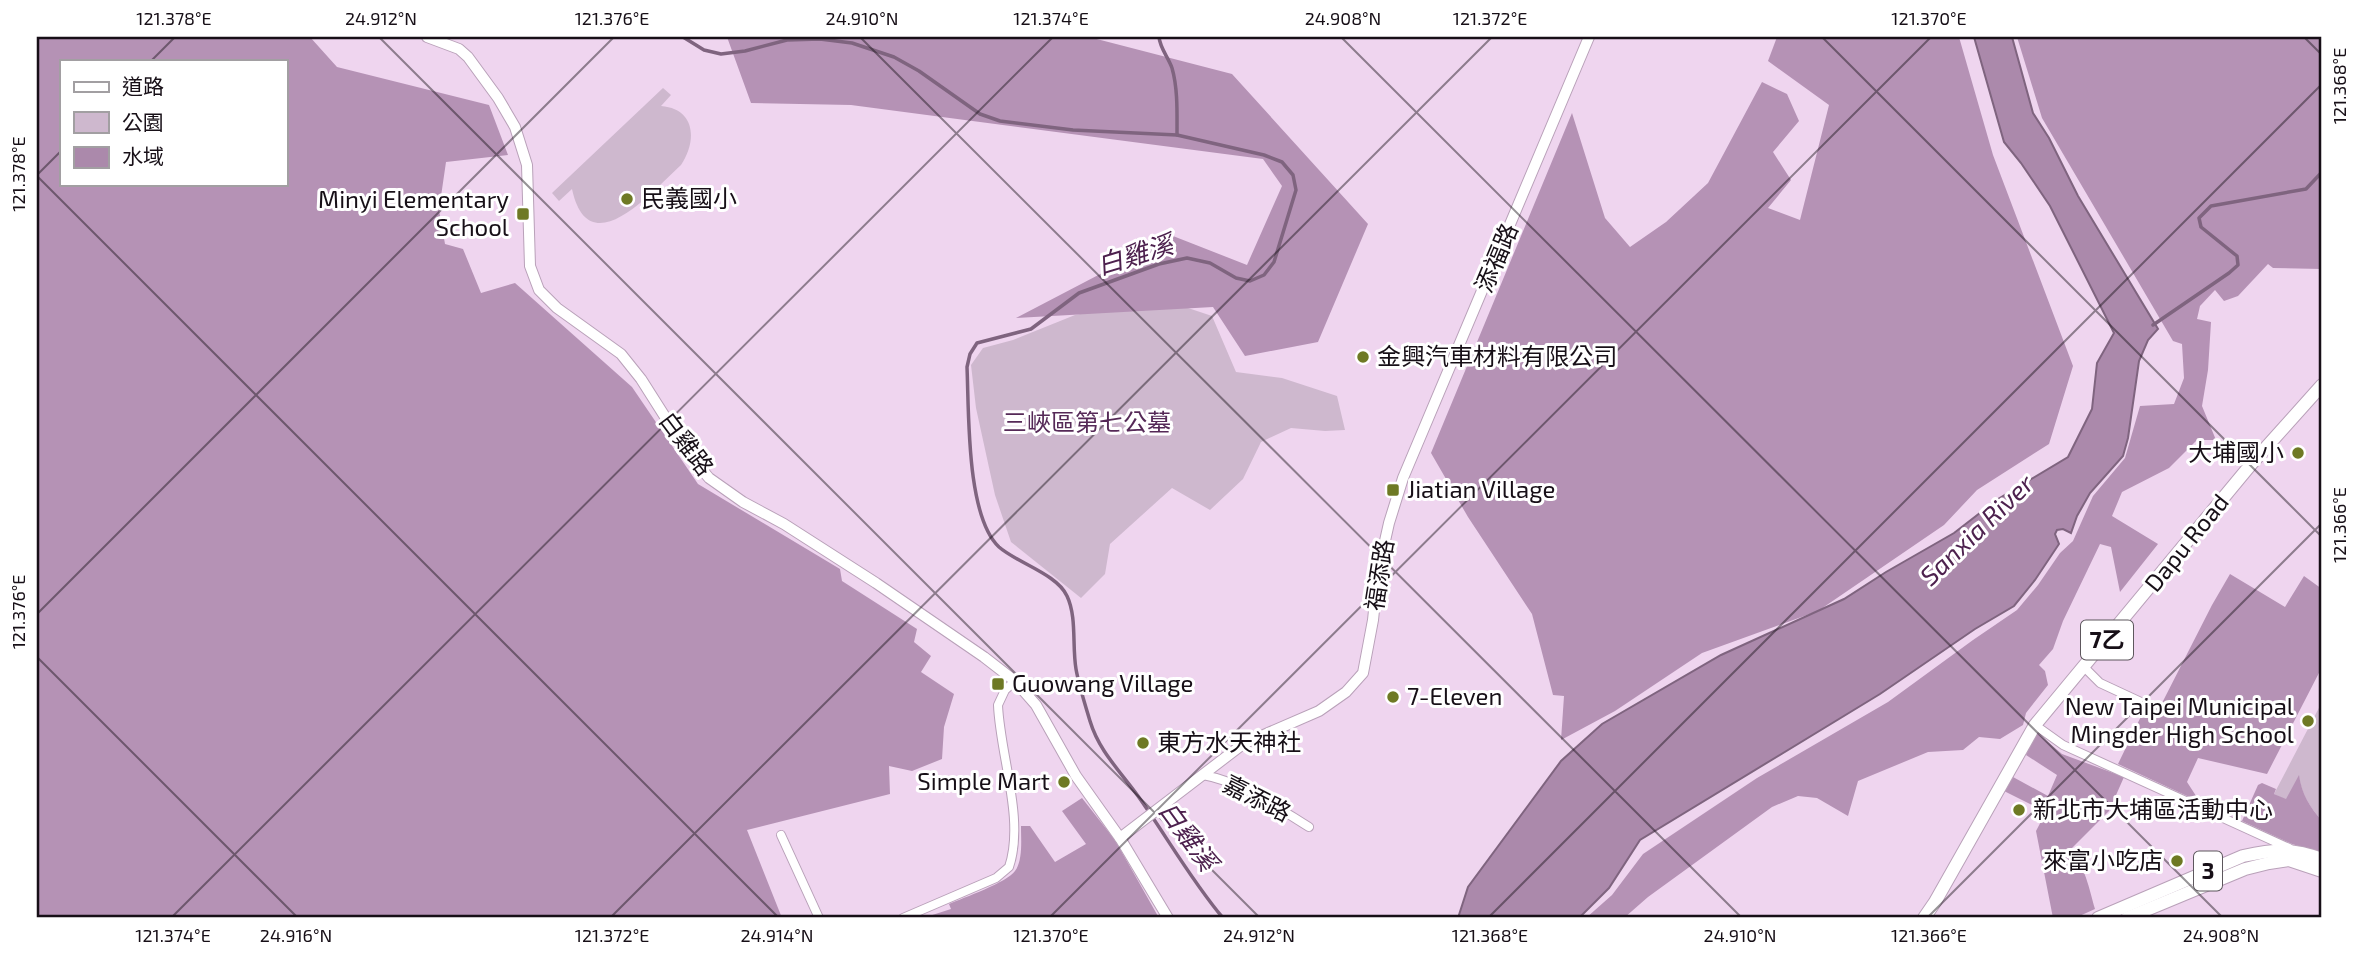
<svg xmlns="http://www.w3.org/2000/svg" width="2359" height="955" font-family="'Exo 2','Noto Sans TC',sans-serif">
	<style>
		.green { fill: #ceb8ce }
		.forest { fill: #b592b5; fill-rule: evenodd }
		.water { fill: #ab89ab; stroke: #7f647f; stroke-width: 2 }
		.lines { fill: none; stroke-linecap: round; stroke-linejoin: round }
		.stream { stroke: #7f647f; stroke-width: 3.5 }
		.street-casing { stroke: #b9a1b9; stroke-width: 10 }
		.secondary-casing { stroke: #b9a1b9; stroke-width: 12 }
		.primary-casing { stroke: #b9a1b9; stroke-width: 14 }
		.street { stroke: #fff; stroke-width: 8 }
		.secondary { stroke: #fff; stroke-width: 10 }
		.primary { stroke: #fff; stroke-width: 12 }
		.ticks { fill: none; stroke: #170f17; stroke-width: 2; stroke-opacity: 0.45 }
		.poi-dot { fill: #6e7924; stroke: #fff; stroke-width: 2.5 }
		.labels { text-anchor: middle; stroke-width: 6; stroke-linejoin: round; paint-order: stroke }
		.shield { fill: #fff; stroke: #5d575d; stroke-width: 2 }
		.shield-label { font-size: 23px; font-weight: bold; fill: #170f17 }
		.poi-label { font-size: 24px; fill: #170f17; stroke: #fff; text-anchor: start }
		.street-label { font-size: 24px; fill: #170f17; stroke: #fff }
		.park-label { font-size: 24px; fill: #552957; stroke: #fff }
		.water-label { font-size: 26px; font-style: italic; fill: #4d214e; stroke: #fff }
		.neatline { fill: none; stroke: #170f17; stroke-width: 2.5 }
		.ticks-label { font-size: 18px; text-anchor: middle; fill: #170f17 }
	</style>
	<rect width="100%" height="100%" fill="#efd5ef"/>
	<!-- green -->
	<g class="green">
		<path d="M663,88L671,95L661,106C696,109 697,141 681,165C653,190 589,267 572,189L559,201L552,193Z"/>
		<polygon points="1161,299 1212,316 1236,372 1282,378 1337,396 1345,430 1325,431 1291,428 1261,442 1243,479 1210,510 1172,488 1110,544 1105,574 1081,598 1011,542 995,495 976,408 971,365 983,348 1013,340 1075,315"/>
		<path d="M2322,702V821C2310,807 2302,795 2299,777L2286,800L2274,794Z"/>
	</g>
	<!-- forest -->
	<g class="forest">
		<path d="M37,37H310L337,67L489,105L508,155L446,162L439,210L445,244L463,249L481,293L515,283L632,387L698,484L840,569L842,581L917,629L914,642L931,656L921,672L954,694L944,727L942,759L912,771L889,766L890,794L747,830L782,918H37ZM285,61V184H61V61Z"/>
		<polygon points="727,37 1089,37 1232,74 1368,224 1318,342 1245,356 1213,307 1016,318 1173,236 1247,265 1282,186 1263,159 851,105 751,103"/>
		<polygon points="1777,37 1959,37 1993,155 2073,366 2049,444 1977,490 1944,525 1818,611 1702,653 1615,711 1561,740 1564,696 1553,695 1532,614 1468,517 1431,453 1572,113 1605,218 1630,247 1666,222 1708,183 1762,82 1787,94 1799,121 1773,152 1791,180 1768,208 1800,220 1829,105 1768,61"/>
		<polygon points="2017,37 2322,37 2322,269 2273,268 2268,264 2238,296 2224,301 2215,290 2200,306 2197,319 2211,322 2208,370 2202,406 2216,440 2197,440 2169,468 2122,492 2112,516 2158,544 2120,592 2111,547 2100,544 2063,621 2053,649 2039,665 2045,671 2048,685 2026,713 2023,725 2000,739 1979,737 1963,750 1928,752 1858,781 1848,816 1817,798 1798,796 1772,807 1648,897 1624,918 1586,918 1612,895 1643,854 1757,778 1888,702 1973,640 2017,610 2038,585 2060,553 2073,541 2093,496 2125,458 2140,406 2174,404 2184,378 2182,344 2173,341 2042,118"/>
		<polygon points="2230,574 2285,607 2304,576 2322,589 2322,667 2267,774 2198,758 2187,782 2200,802 2118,764 2147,704 2161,705 2212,605"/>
		<path d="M2036,732L2062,754L2124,777L2109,811L2070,850C2085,865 2089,888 2095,909L2075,918H2053L2036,831L2046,812L2004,791L2013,777L2048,796L2057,775L2026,755Z"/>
		<path d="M2299,775C2302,795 2310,807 2322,821V853L2292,844L2242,821L2258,785L2262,783L2276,789L2274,794L2286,799Z"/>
		<path d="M1082,798L1115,840L1159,918H923L951,909L949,904C963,898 1008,882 1015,871C1023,860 1021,840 1021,826H1030L1055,862L1086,844L1062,811Z"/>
	</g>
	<!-- water -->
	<polygon class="water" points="1974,37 2012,37 2033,113 2049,138 2078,196 2158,329 2148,340 2139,361 2128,438 2123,456 2090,493 2077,516 2071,533 2063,529 2057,530 2055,534 2059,544 2035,580 2014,606 1975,629 1880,694 1640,840 1609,888 1579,918 1458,918 1468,887 1561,761 1602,724 1721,655 1844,599 1886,572 1954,533 1998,499 2068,457 2092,409 2097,363 2114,333 2050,206 2021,163 2004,142"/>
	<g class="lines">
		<!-- stream -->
		<g class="stream">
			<path d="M683,37L704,50L721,54L745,51L787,40L820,39L852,43L894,57L919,71L980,114L1000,121L1073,130L1177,135L1264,155L1282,162L1293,175L1296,190L1274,262L1264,275L1250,281L1236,278L1210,263L1187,258L1159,264L1079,293L1031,329L977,343L970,354L967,367C969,411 966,516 999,547C1017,563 1057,574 1067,596C1077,617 1072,646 1076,669C1079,686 1085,704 1090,721C1099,751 1120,771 1138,796C1167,837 1191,880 1223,918"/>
			<path d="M1159,37C1160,48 1168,57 1172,68C1178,89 1177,113 1177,135"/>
			<polyline points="2153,325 2229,273 2238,265 2237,256 2201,227 2199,218 2211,206 2306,189 2322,172"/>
		</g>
		<defs>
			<g id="street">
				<polyline points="2084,667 2100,683 2143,703"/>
				<polyline points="2035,725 2063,745 2289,848"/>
				<path d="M1203,775C1242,782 1275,806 1309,827"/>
				<polyline points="781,835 819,918"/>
				<path d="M903,918L996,878L1009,867C1025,820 1000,755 998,705L1005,690L1015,681"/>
			</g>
			<g id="secondary">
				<polyline points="427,37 459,49 468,57 498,98 515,127 527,165 530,266 539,290 557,308 621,354 641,379 688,453 709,478 743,502 784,524 876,583 984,657 1015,681 1036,705 1076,776 1120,838 1168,918"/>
				<polyline points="1120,838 1243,744 1319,711 1346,692 1363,673 1373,620 1378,572 1389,523 1403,478 1589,37"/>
			</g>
			<g id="primary">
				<polyline points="1924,918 1935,902 2035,725 2253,462 2322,385"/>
				<path d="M2098,918L2243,856C2276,849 2290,848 2322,859"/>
				<polyline points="2127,918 2245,869 2269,863 2289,860 2322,871"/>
			</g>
		</defs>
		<!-- street casing -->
		<use href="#street" class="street-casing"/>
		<!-- secondary casing -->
		<use href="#secondary" class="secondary-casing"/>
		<!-- primary casing -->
		<use href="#primary" class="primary-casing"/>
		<!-- street -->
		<use href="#street" class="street"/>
		<!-- secondary -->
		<use href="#secondary" class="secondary"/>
		<!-- primary -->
		<use href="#primary" class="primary"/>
	</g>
	<!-- ticks -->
	<path class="ticks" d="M379,37L1260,918M860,37L1742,918M1341,37L2223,918M1822,37L2322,537M2304,37L2322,55M151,61L175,37M37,175L61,151M37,176L779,918M37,614L614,37M37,657L298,918M171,918L1053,37M610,918L1492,37M1049,918L1931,37M1488,918L2322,84M1927,918L2322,523"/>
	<!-- markers -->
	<g class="poi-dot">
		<circle cx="627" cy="199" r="7"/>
		<rect x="516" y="207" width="14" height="14" rx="3.5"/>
		<circle cx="1363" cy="357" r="7"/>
		<circle cx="2298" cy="453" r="7"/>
		<rect x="1386" y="483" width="14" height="14" rx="3.5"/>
		<rect x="991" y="677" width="14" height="14" rx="3.5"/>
		<circle cx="1393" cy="697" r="7"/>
		<circle cx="2308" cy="721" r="7"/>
		<circle cx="1143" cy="743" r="7"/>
		<circle cx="1064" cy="782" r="7"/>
		<circle cx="2019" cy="810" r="7"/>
		<circle cx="2177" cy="861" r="7"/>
	</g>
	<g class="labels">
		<!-- shield labels -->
		<g class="shield">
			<rect x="2081" y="620.5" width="52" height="39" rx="5"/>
			<rect x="2194" y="851.5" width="28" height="39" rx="5"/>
		</g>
		<g class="shield-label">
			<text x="2107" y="648">7乙</text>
			<text x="2208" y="879">3</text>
		</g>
		<!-- poi labels -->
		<g class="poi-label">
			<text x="641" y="207">民義國小</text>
			<text x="509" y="208" text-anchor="end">Minyi Elementary<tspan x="509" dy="28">School</tspan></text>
			<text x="1377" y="365">金興汽車材料有限公司</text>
			<text x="2284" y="461" text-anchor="end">大埔國小</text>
			<text x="1407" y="498">Jiatian Village</text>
			<text x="1012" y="692">Guowang Village</text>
			<text x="1407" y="705">7-Eleven</text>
			<text x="2294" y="715" text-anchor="end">New Taipei Municipal<tspan x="2294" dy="28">Mingder High School</tspan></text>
			<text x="1157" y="751">東方水天神社</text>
			<text x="1050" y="790" text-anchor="end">Simple Mart</text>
			<text x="2033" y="818">新北市大埔區活動中心</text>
			<text x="2163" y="869" text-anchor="end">來富小吃店</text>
		</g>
		<!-- street labels -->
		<g class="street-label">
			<text transform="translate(1497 258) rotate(-67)" y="8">添福路</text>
			<text transform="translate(686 444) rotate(53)" y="8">白雞路</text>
			<text transform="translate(2187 543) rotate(-51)" y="8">Dapu Road</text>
			<text transform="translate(1380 575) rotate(-81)" y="8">福添路</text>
			<text transform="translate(1257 799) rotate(27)" y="8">嘉添路</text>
		</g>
		<!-- park labels -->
		<g class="park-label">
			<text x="1087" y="431">三峽區第七公墓</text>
		</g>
		<!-- water labels -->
		<g class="water-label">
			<text transform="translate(1135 255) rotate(-17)" y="9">白雞溪</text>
			<text transform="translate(1977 530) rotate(-44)" y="9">Sanxia River</text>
			<text transform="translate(1188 836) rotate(54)" y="9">白雞溪</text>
		</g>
	</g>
	<!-- border -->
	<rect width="2359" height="955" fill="none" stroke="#ffffff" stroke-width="77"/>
	<!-- legend -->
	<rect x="60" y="60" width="228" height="126" fill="#ffffff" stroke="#a29fa2" stroke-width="2"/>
	<rect x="74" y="82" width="35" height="10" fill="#ffffff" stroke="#a29fa2" stroke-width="2"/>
	<text x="122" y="94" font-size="21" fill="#170f17">道路</text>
	<rect x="74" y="112" width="35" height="21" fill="#ceb8ce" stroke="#a29fa2" stroke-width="2"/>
	<text x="122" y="130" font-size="21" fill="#170f17">公園</text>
	<rect x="74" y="147" width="35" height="21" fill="#ab89ab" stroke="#a29fa2" stroke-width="2"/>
	<text x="122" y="164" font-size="21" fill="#170f17">水域</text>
	<rect x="38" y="38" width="2282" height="878" class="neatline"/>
	<g class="ticks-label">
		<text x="174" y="25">121.378°E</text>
		<text x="381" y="25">24.912°N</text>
		<text x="612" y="25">121.376°E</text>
		<text x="862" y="25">24.910°N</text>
		<text x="1051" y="25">121.374°E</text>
		<text x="1343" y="25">24.908°N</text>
		<text x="1490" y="25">121.372°E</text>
		<text x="1929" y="25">121.370°E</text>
		<text transform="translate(2340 86) rotate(-90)" y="6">121.368°E</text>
		<text transform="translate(19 174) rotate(-90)" y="6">121.378°E</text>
		<text transform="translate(2340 525) rotate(-90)" y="6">121.366°E</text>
		<text transform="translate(19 612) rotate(-90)" y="6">121.376°E</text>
		<text x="173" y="942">121.374°E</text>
		<text x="296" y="942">24.916°N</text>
		<text x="612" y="942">121.372°E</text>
		<text x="777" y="942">24.914°N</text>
		<text x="1051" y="942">121.370°E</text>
		<text x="1259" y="942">24.912°N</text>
		<text x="1490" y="942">121.368°E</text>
		<text x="1740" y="942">24.910°N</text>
		<text x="1929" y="942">121.366°E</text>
		<text x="2221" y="942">24.908°N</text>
	</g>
</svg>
